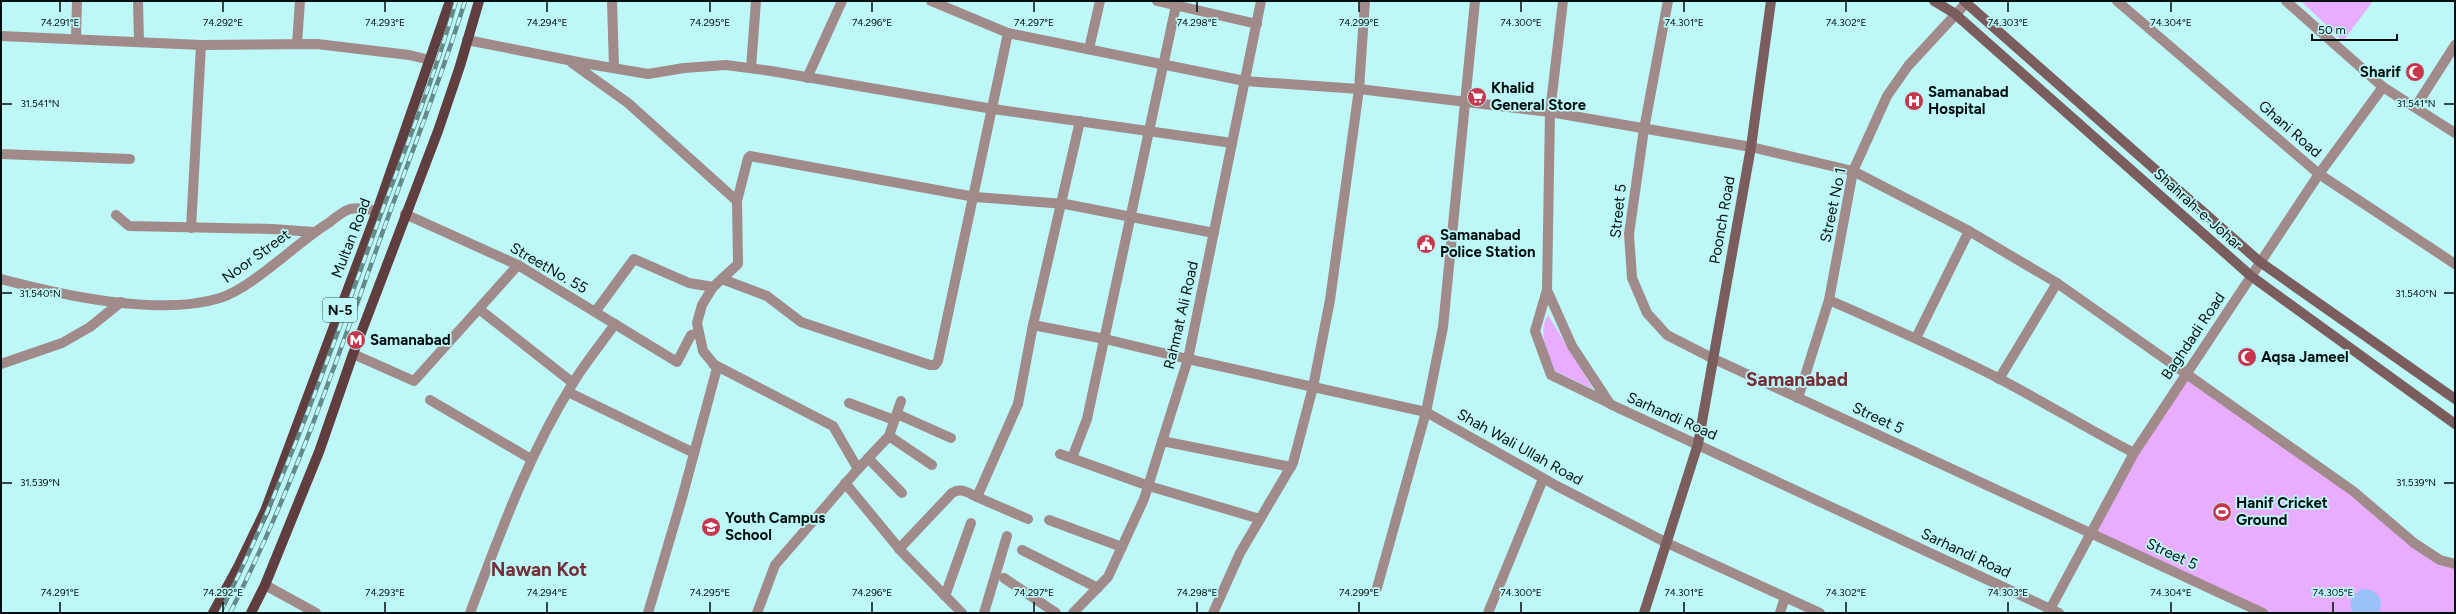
<svg xmlns="http://www.w3.org/2000/svg" width="2456" height="614" font-family="Figtree,sans-serif">
	<style>
		.green { fill: #e8adfe }
		.water { fill: #9ac1f8 }
		.lines { fill: none; stroke-linecap: round; stroke-linejoin: round }
		.minor { stroke: #a08a8a; stroke-width: 10 }
		.tertiary { stroke: #a08a8a; stroke-width: 10 }
		.secondary { stroke: #7b5d5d; stroke-width: 10 }
		.primary { stroke: #603d3e; stroke-width: 10 }
		.rail-casing { stroke: #648a8a; stroke-width: 4.5 }
		.rail { stroke: #bdf7f7; stroke-width: 3; stroke-dasharray: 9; stroke-linecap: butt }
		.ticks { fill: none; stroke: #000f0f; stroke-width: 1.5 }
		.labels { text-anchor: middle; stroke-width: 3.5; stroke-linejoin: round; paint-order: stroke }
		.shield { fill: #bdf7f7; stroke: #395555; stroke-width: 1 }
		.shield-label { font-size: 14px; font-weight: bold; fill: #000f0f }
		.poi-label { font-size: 15px; font-weight: bold; fill: #000f0f; stroke: #bdf7f7; text-anchor: start }
		.street-label { font-size: 15px; fill: #000f0f; stroke: #bdf7f7 }
		.district-label { font-size: 19px; font-weight: bold; fill: #752e35; stroke: #bdf7f7 }
		.ticks-label { font-size: 10px; text-anchor: middle; fill: #000f0f; stroke: #bdf7f7; stroke-width: 3.5; stroke-linejoin: round; paint-order: stroke }
	</style>
	<rect width="100%" height="100%" fill="#bdf7f7"/>
	<!-- green -->
	<g class="green">
		<polygon points="2301,1 2373,1 2343,41"/>
		<path d="M1548,315L1593,389L1555,371C1548,352 1537,334 1548,315Z"/>
		<polygon points="2192,371 2353,491 2414,543 2455,564 2455,613 2263,613 2091,532 2186,373"/>
	</g>
	<!-- water -->
	<path class="water" d="M2362,589C2376,588 2386,600 2378,613H2353C2347,603 2352,594 2362,589Z"/>
	<g class="lines">
		<!-- minor -->
		<g class="minor">
			<polyline points="138,1 139,41"/>
			<polyline points="612,1 614,68"/>
			<polyline points="931,1 1008,33 1245,81 1359,89 1550,112 1751,147 1853,171 1969,231 2057,283 2353,491 2414,543 2440,560 2455,564"/>
			<polyline points="1157,1 1257,24"/>
			<polyline points="1563,1 1550,112 1547,290 1572,346 1610,404 2059,613"/>
			<polyline points="1668,1 1644,129 1629,234 1632,278 1647,313 1667,335 1712,358 2263,613"/>
			<polyline points="2117,1 2319,174 2455,264"/>
			<polyline points="2286,1 2383,87 2455,133"/>
			<polyline points="76,39 77,1"/>
			<polyline points="467,40 583,63 648,74 684,68 726,65 771,71 993,109 1232,143"/>
			<polyline points="297,44 300,1"/>
			<polyline points="1089,49 1100,1"/>
			<polyline points="572,63 628,103 737,201"/>
			<polyline points="751,68 756,1"/>
			<polyline points="807,78 842,1"/>
			<polyline points="2416,106 2455,45"/>
			<polyline points="1,154 130,159"/>
			<polyline points="405,214 518,265 677,362 691,335 699,333"/>
			<polyline points="116,215 129,226 272,229 314,232"/>
			<polyline points="191,228 201,45"/>
			<path d="M1,279C62,295 159,317 220,298C254,287 297,242 330,222C335,218 343,211 350,209C359,207 368,209 377,211"/>
			<polyline points="722,279 767,296 801,322 930,365 935,365 938,361 1008,33"/>
			<polyline points="1547,290 1535,331 1551,375 1609,403"/>
			<path d="M1829,300C1886,325 1943,350 1998,378C2044,402 2088,429 2134,453"/>
			<polyline points="479,309 573,383"/>
			<polyline points="595,312 634,259 689,283 713,287"/>
			<polyline points="1033,325 1105,339 1188,359"/>
			<polyline points="1916,338 1969,231"/>
			<polyline points="353,354 414,381 518,265"/>
			<polyline points="1,364 62,343 90,327 121,302"/>
			<polyline points="713,364 833,426 858,469 775,565 757,613"/>
			<polyline points="1999,379 2057,283"/>
			<polyline points="568,392 694,453"/>
			<polyline points="1798,398 1829,300 1853,171 1887,96 1908,66 1968,1"/>
			<polyline points="430,400 531,459"/>
			<polyline points="849,403 894,420"/>
			<polyline points="897,414 951,438"/>
			<polyline points="889,436 932,465"/>
			<polyline points="1162,441 1291,467"/>
			<polyline points="1060,454 1149,486 1260,519"/>
			<polyline points="868,458 902,493"/>
			<polyline points="1072,458 1087,419 1177,1"/>
			<polyline points="858,469 889,436 901,401"/>
			<polyline points="845,483 902,552 962,613"/>
			<polyline points="977,497 1028,519"/>
			<polyline points="1049,520 1122,547"/>
			<path d="M899,549L952,493C961,487 968,493 977,497L1018,404L1033,325L1080,121"/>
			<polyline points="1022,550 1098,588"/>
			<polyline points="1004,578 1056,613"/>
			<polyline points="265,585 316,613"/>
			<polyline points="1377,588 1426,412 1443,327 1475,1"/>
			<polyline points="945,596 971,523"/>
			<path d="M470,613C500,534 528,455 573,383C585,363 601,344 615,324"/>
			<polyline points="648,613 682,498 717,368 703,351 697,323 702,305 713,287 738,264 737,201 748,158 750,156 975,197 1065,204 1214,233"/>
			<polyline points="984,613 1007,536"/>
			<polyline points="1213,613 1240,553 1293,463 1313,387 1330,300 1359,89 1365,1"/>
			<polyline points="1488,613 1543,479"/>
			<polyline points="1780,613 1785,597"/>
			<polyline points="2048,613 2134,453 2319,174 2383,87"/>
		</g>
		<!-- tertiary -->
		<g class="tertiary">
			<polyline points="1,36 201,45 317,44 409,55 430,60"/>
			<polyline points="1188,359 1426,412 1557,486 1667,543 1820,613"/>
			<polyline points="1073,613 1108,577 1144,499 1188,359 1261,1"/>
		</g>
		<!-- secondary -->
		<g class="secondary">
			<polyline points="1934,1 1954,13 2251,276 2455,424"/>
			<polyline points="1964,1 2260,262 2455,399"/>
			<polyline points="1644,613 1698,444 1751,147 1771,1"/>
		</g>
		<!-- primary -->
		<g class="primary">
			<polyline points="213,613 238,567 265,511 377,211 450,1"/>
			<polyline points="251,613 265,585 319,452 353,354 438,131 460,66 479,1"/>
		</g>
		<defs>
			<g id="rail">
				<path d="M220,613C283,488 329,356 377,225C404,151 435,77 456,1"/>
				<path d="M230,613C292,491 337,360 383,231C411,154 441,79 465,1"/>
			</g>
		</defs>
		<!-- rail casing -->
		<use href="#rail" class="rail-casing"/>
		<!-- rail -->
		<use href="#rail" class="rail"/>
	</g>
	<!-- ticks -->
	<path class="ticks" d="M60,2V12M223,2V12M385,2V12M547,2V12M710,2V12M872,2V12M1034,2V12M1197,2V12M1359,2V12M1521,2V12M1684,2V12M1846,2V12M2008,2V12M2171,2V12M2,104H12M2444,104H2454M2,293H12M2444,293H2454M2,483H12M2444,483H2454M60,602V612M223,602V612M385,602V612M547,602V612M710,602V612M872,602V612M1034,602V612M1197,602V612M1359,602V612M1521,602V612M1684,602V612M1846,602V612M2008,602V612M2171,602V612M2333,602V612"/>
	<!-- icons -->
	<defs>
		<symbol id="mosque-disc" viewBox="-11 -11 22 22"><circle r="9.5" fill="#c6364c" stroke="#bdf7f7"/><path d="M3.5-4.9A6 6 0 1 0 3.5 4.9A5 5 0 1 1 3.5-4.9Z" fill="#fff"/></symbol>
		<symbol id="supermarket-disc" viewBox="-11 -11 22 22"><circle r="9.5" fill="#c6364c" stroke="#bdf7f7"/><path d="M-6-5.5h2.5l.6 2H6L4.5 2H-2.5L-4.4-4H-6ZM-1.5 3.2a1.3 1.3 0 1 0 .1 0ZM3 3.2a1.3 1.3 0 1 0 .1 0Z" fill="#fff"/></symbol>
		<symbol id="hospital-disc" viewBox="-11 -11 22 22"><circle r="9.5" fill="#c6364c" stroke="#bdf7f7"/><path d="M-5-5h3v3.5h4V-5h3V5h-3V1.5h-4V5h-3Z" fill="#fff"/></symbol>
		<symbol id="civic-disc" viewBox="-11 -11 22 22"><circle r="9.5" fill="#c6364c" stroke="#bdf7f7"/><path d="M-.6-6.5H3V-4.5H.6V-3L4-1V1h2V6H-6V1h2V-1L-.6-3ZM-1.2 2.5V6h2.4V2.5Z" fill="#fff"/></symbol>
		<symbol id="metro-disc" viewBox="-11 -11 22 22"><circle r="9.5" fill="#c6364c" stroke="#bdf7f7"/><path d="M-5.5 5V-5H-3L0 0L3-5H5.5V5H3V-.5L0 4L-3-.5V5Z" fill="#fff"/></symbol>
		<symbol id="stadium-disc" viewBox="-11 -11 22 22"><circle r="9.5" fill="#c6364c" stroke="#bdf7f7"/><path d="M0-5a6.5 5 0 1 0 0 10a6.5 5 0 1 0 0-10ZM-3.5-1.8h7v3.6h-7Z" fill="#fff"/></symbol>
		<symbol id="school-disc" viewBox="-11 -11 22 22"><circle r="9.5" fill="#c6364c" stroke="#bdf7f7"/><path d="M0-5L7-2L0 1L-7-2ZM-4 1L0 2.5L4 1V4Q0 6-4 4Z" fill="#fff"/></symbol>
	</defs>
	<g fill-rule="evenodd">
		<use href="#mosque-disc" x="2404" y="61" width="22" height="22"/>
		<use href="#supermarket-disc" x="1466" y="86" width="22" height="22"/>
		<use href="#hospital-disc" x="1903" y="90" width="22" height="22"/>
		<use href="#civic-disc" x="1415" y="233" width="22" height="22"/>
		<use href="#metro-disc" x="345" y="329" width="22" height="22"/>
		<use href="#mosque-disc" x="2236" y="346" width="22" height="22"/>
		<use href="#stadium-disc" x="2211" y="501" width="22" height="22"/>
		<use href="#school-disc" x="700" y="516" width="22" height="22"/>
	</g>
	<g class="labels">
		<!-- shield labels -->
		<rect class="shield" x="323" y="298" width="34" height="24" rx="3"/>
		<g class="shield-label">
			<text x="340" y="315">N-5</text>
		</g>
		<!-- poi labels -->
		<g class="poi-label">
			<text x="2401" y="77" text-anchor="end">Sharif</text>
			<text x="1491" y="93">Khalid<tspan x="1491" dy="17">General Store</tspan></text>
			<text x="1928" y="97">Samanabad<tspan x="1928" dy="17">Hospital</tspan></text>
			<text x="1440" y="240">Samanabad<tspan x="1440" dy="17">Police Station</tspan></text>
			<text x="370" y="345">Samanabad</text>
			<text x="2261" y="362">Aqsa Jameel</text>
			<text x="2236" y="508">Hanif Cricket<tspan x="2236" dy="17">Ground</tspan></text>
			<text x="725" y="523">Youth Campus<tspan x="725" dy="17">School</tspan></text>
		</g>
		<!-- street labels -->
		<g class="street-label">
			<text transform="translate(2290 129) rotate(41)" y="5">Ghani Road</text>
			<text transform="translate(1833 205) rotate(-78)" y="5">Street No 1</text>
			<text transform="translate(2198 209) rotate(42)" y="5">Shahrah-e-Johar</text>
			<text transform="translate(1618 211) rotate(-84)" y="5">Street 5</text>
			<text transform="translate(1722 220) rotate(-80)" y="5">Poonch Road</text>
			<text transform="translate(351 238) rotate(-69)" y="5">Multan Road</text>
			<text transform="translate(256 256) rotate(-36)" y="5">Noor Street</text>
			<text transform="translate(549 268) rotate(30)" y="5">StreetNo. 55</text>
			<text transform="translate(1181 315) rotate(-77)" y="5">Rahmat Ali Road</text>
			<text transform="translate(2193 336) rotate(-56)" y="5">Baghdadi Road</text>
			<text transform="translate(1672 416) rotate(24)" y="5">Sarhandi Road</text>
			<text transform="translate(1878 418) rotate(25)" y="5">Street 5</text>
			<text transform="translate(1520 447) rotate(29)" y="5">Shah Wali Ullah Road</text>
			<text transform="translate(1966 553) rotate(25)" y="5">Sarhandi Road</text>
			<text transform="translate(2172 554) rotate(25)" y="5">Street 5</text>
		</g>
		<!-- district labels -->
		<g class="district-label">
			<text x="1797" y="386">Samanabad</text>
			<text x="539" y="576">Nawan Kot</text>
		</g>
	</g>
	<g class="ticks-label">
		<text x="60" y="26">74.291°E</text>
		<text x="223" y="26">74.292°E</text>
		<text x="385" y="26">74.293°E</text>
		<text x="547" y="26">74.294°E</text>
		<text x="710" y="26">74.295°E</text>
		<text x="872" y="26">74.296°E</text>
		<text x="1034" y="26">74.297°E</text>
		<text x="1197" y="26">74.298°E</text>
		<text x="1359" y="26">74.299°E</text>
		<text x="1521" y="26">74.300°E</text>
		<text x="1684" y="26">74.301°E</text>
		<text x="1846" y="26">74.302°E</text>
		<text x="2008" y="26">74.303°E</text>
		<text x="2171" y="26">74.304°E</text>
		<text x="40" y="107">31.541°N</text>
		<text x="2416" y="107">31.541°N</text>
		<text x="40" y="297">31.540°N</text>
		<text x="2416" y="297">31.540°N</text>
		<text x="40" y="486">31.539°N</text>
		<text x="2416" y="486">31.539°N</text>
		<text x="60" y="596">74.291°E</text>
		<text x="223" y="596">74.292°E</text>
		<text x="385" y="596">74.293°E</text>
		<text x="547" y="596">74.294°E</text>
		<text x="710" y="596">74.295°E</text>
		<text x="872" y="596">74.296°E</text>
		<text x="1034" y="596">74.297°E</text>
		<text x="1197" y="596">74.298°E</text>
		<text x="1359" y="596">74.299°E</text>
		<text x="1521" y="596">74.300°E</text>
		<text x="1684" y="596">74.301°E</text>
		<text x="1846" y="596">74.302°E</text>
		<text x="2008" y="596">74.303°E</text>
		<text x="2171" y="596">74.304°E</text>
		<text x="2333" y="596">74.305°E</text>
	</g>
	<!-- border -->
	<rect width="2456" height="614" fill="none" stroke="#000f0f" stroke-width="4"/>
	<!-- scale -->
	<path d="M2312 34v6h85v-6" fill="none" stroke="#000f0f" stroke-width="2"/>
	<text x="2318" y="34" font-size="12" fill="#000f0f" stroke="#bdf7f7" stroke-width="3" paint-order="stroke">50 m</text>
</svg>
